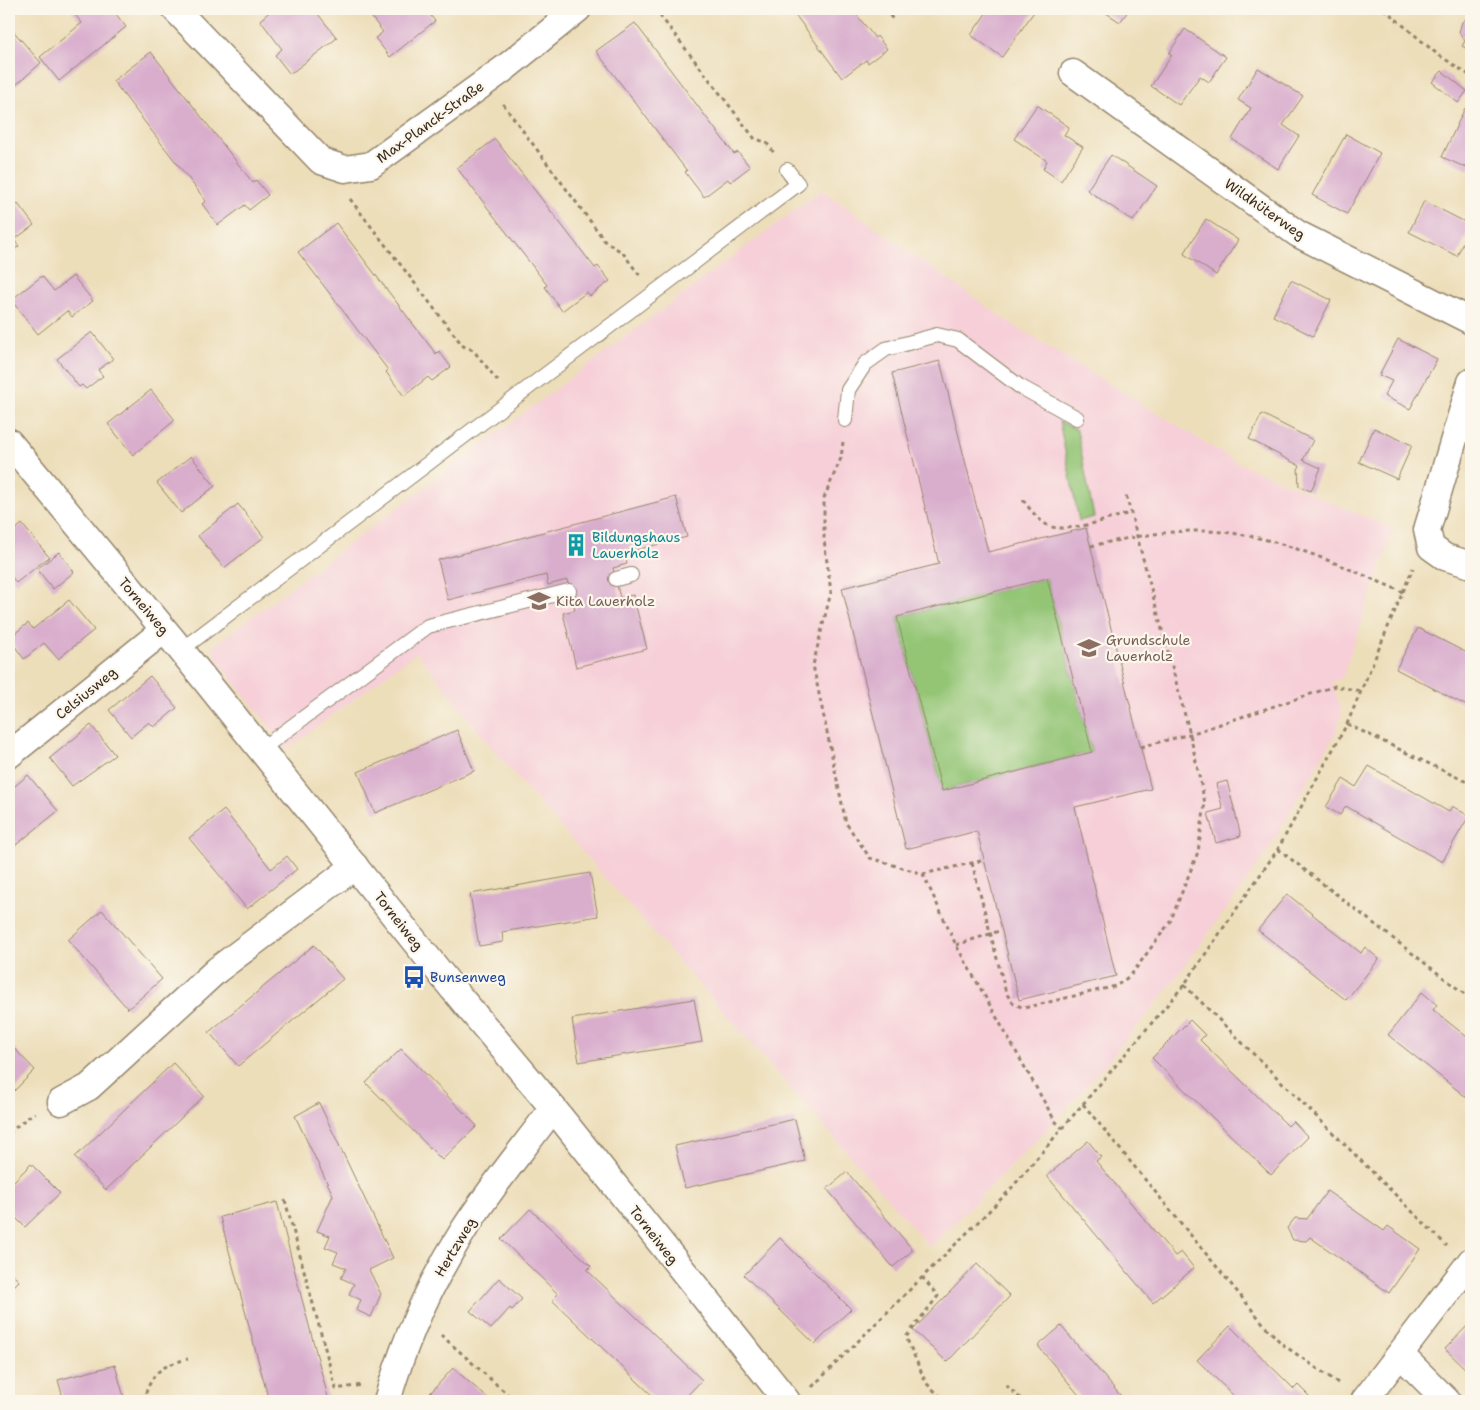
<svg xmlns="http://www.w3.org/2000/svg" width="1480" height="1410" font-family="'Shantell Sans',sans-serif">
	<style>
		.built { fill: #f6cfd8 }
		.green { fill: #93c575; stroke: #67784a }
		.building { fill: #d9aecd; fill-rule: evenodd }
		.lines { fill: none; stroke-linecap: round; stroke-linejoin: round }
		.service-casing { stroke: #94846c; stroke-width: 16 }
		.minor-casing { stroke: #94846c; stroke-width: 29 }
		.path { stroke: #94846c; stroke-width: 3; stroke-dasharray: 4 4; stroke-linecap: butt }
		.service { stroke: #fff; stroke-width: 14 }
		.minor { stroke: #fff; stroke-width: 26 }
		.labels { text-anchor: middle; stroke-width: 4.5; stroke-linejoin: round; paint-order: stroke }
		.street-label { font-size: 14px; fill: #3b2a1e; stroke: #fbf7ec }
		.culture-label { font-size: 14px; fill: #0d838f; stroke: #fbf7ec; text-anchor: start }
		.education-label { font-size: 14px; fill: #785e54; stroke: #fbf7ec; text-anchor: start }
		.transit-label { font-size: 14px; fill: #164399; stroke: #fbf7ec; text-anchor: start }
	</style>
	<rect width="100%" height="100%" fill="#fbf7ec"/>
	<filter id="ink" filterUnits="userSpaceOnUse"><feTurbulence type="fractalNoise" baseFrequency=".02" numOctaves="2"/><feDisplacementMap in="SourceGraphic" scale="10" xChannelSelector="R" yChannelSelector="G"/><feConvolveMatrix kernelMatrix="1 2 1 2 8 2 1 2 1" color-interpolation-filters="sRGB"/></filter>
	<filter id="wash" filterUnits="userSpaceOnUse"><feTurbulence type="fractalNoise" baseFrequency=".0096" numOctaves="4" result="noise"/><feDisplacementMap in="SourceGraphic" scale="20" xChannelSelector="R" yChannelSelector="G"/><feGaussianBlur stdDeviation="1.12" result="paint"/><feColorMatrix in="noise" values="0 0 0 0 0 0 0 0 0 0 0 0 0 0 0 0 0 1.4 0 .05"/><feComposite in="paint" operator="in"/></filter>
	<g filter="url(#wash)">
		<rect width="100%" height="100%" fill="#eddeba"/>
		<!-- built -->
		<polygon class="built" points="822,190 1004,319 1238,463 1394,529 1342,678 1332,682 1342,712 1336,732 1266,854 1168,989 1101,1069 1055,1121 930,1247 499,757 417,652 287,749 216,659 213,646"/>
		<!-- green -->
		<g class="green">
			<polygon points="1059,421 1077,430 1094,517 1079,521"/>
			<polygon points="1047,578 1092,752 942,791 897,617"/>
		</g>
		<g id="blocks">
			<!-- building -->
			<g class="building">
				<polygon points="70,9 112,9 126,27 59,81 40,57 82,23"/>
				<polygon points="273,9 314,9 337,38 290,74 275,55 282,49 260,20"/>
				<polygon points="365,9 425,9 435,21 390,57 375,38 383,32"/>
				<polygon points="791,9 852,9 875,38 877,36 887,49 868,63 866,60 842,78"/>
				<polygon points="989,9 1036,9 1002,57 971,35"/>
				<polygon points="1100,9 1135,9 1132,12 1129,10 1120,22"/>
				<polygon points="1471,15 1471,51 1462,46 1465,41 1459,32 1462,22"/>
				<polygon points="635,23 734,154 738,152 750,167 730,182 728,179 704,197 685,172 687,171 596,51"/>
				<polygon points="9,26 41,63 9,91"/>
				<polygon points="1185,29 1226,57 1209,82 1200,76 1179,105 1151,86 1172,55 1169,53"/>
				<polygon points="151,52 253,183 256,180 268,195 249,210 245,205 218,225 202,204 206,201 113,81"/>
				<polygon points="1258,68 1303,96 1283,125 1299,136 1278,169 1232,139 1251,108 1238,100"/>
				<polygon points="1442,71 1467,91 1458,103 1432,82"/>
				<polygon points="1037,105 1069,127 1064,135 1083,147 1061,181 1043,169 1047,161 1014,139"/>
				<polygon points="1465,108 1471,111 1471,163 1469,169 1442,157"/>
				<polygon points="1346,134 1380,153 1347,214 1312,195"/>
				<polygon points="495,139 595,268 598,266 610,281 590,296 587,292 562,311 545,287 547,285 457,168"/>
				<polygon points="1111,155 1157,186 1133,221 1087,190"/>
				<polygon points="1424,201 1471,225 1457,256 1409,232"/>
				<polygon points="18,204 34,225 14,240 19,246 9,254 9,212"/>
				<polygon points="1206,219 1238,240 1216,275 1184,254"/>
				<polygon points="336,223 436,354 439,351 451,367 432,381 428,377 404,396 386,372 388,370 298,252"/>
				<polygon points="42,276 54,291 73,276 93,301 72,317 67,311 38,334 11,300"/>
				<polygon points="1291,280 1331,300 1313,336 1273,316"/>
				<polygon points="92,332 113,359 98,370 103,376 86,389 82,385 79,387 57,359"/>
				<polygon points="1398,339 1437,359 1410,409 1384,396 1392,381 1379,375"/>
				<path d="M940,361L988,552L1086,528L1151,789L1075,807L1116,976L1019,1000L977,831L906,849L842,588L939,564L892,373ZM1047,578L1092,752L942,791L897,617Z"/>
				<polygon points="151,390 175,420 133,455 108,424"/>
				<polygon points="1262,414 1313,440 1303,460 1321,468 1311,491 1299,486 1298,469 1300,466 1249,439"/>
				<polygon points="1374,428 1412,445 1397,479 1359,462"/>
				<polygon points="191,456 215,486 181,513 157,483"/>
				<polygon points="676,497 687,537 624,553 627,564 613,568 620,598 633,595 647,649 576,667 563,613 575,610 567,580 548,585 546,575 448,600 438,560"/>
				<polygon points="238,504 264,537 224,568 198,536"/>
				<polygon points="22,524 49,557 16,583 9,573 9,535"/>
				<polygon points="59,552 74,572 53,589 37,569"/>
				<polygon points="69,600 94,630 58,659 44,643 24,659 9,638 28,623 33,629"/>
				<polygon points="1418,628 1471,655 1471,708 1396,669"/>
				<polygon points="150,676 177,708 154,727 149,722 131,737 109,710"/>
				<polygon points="91,725 115,755 72,786 50,758"/>
				<polygon points="457,730 474,771 375,813 358,772"/>
				<polygon points="1369,766 1449,812 1452,806 1469,816 1442,862 1346,806 1340,815 1326,807 1343,779 1356,787"/>
				<polygon points="28,775 58,811 11,849 9,846 9,791"/>
				<polygon points="1227,781 1241,836 1216,843 1208,813 1223,809 1216,784"/>
				<polygon points="224,810 271,869 287,856 297,869 247,909 189,838"/>
				<polygon points="590,873 598,916 502,932 503,942 479,946 470,894"/>
				<polygon points="1287,894 1361,953 1365,947 1379,959 1346,1000 1258,930"/>
				<polygon points="102,910 162,979 128,1009 68,940"/>
				<polygon points="314,945 343,979 238,1066 209,1032"/>
				<polygon points="1422,992 1437,1005 1433,1010 1471,1040 1471,1101 1388,1035"/>
				<polygon points="694,999 702,1042 579,1062 572,1019"/>
				<polygon points="1190,1020 1205,1035 1200,1040 1205,1045 1284,1122 1288,1126 1293,1121 1308,1137 1271,1175 1152,1058"/>
				<polygon points="9,1043 35,1070 9,1096"/>
				<polygon points="401,1049 477,1126 442,1160 366,1083"/>
				<polygon points="173,1063 204,1096 106,1190 75,1157"/>
				<polygon points="319,1103 393,1258 369,1270 381,1294 371,1317 356,1310 361,1300 349,1294 354,1284 341,1278 346,1268 333,1263 338,1252 325,1247 330,1236 317,1231 333,1195 295,1116"/>
				<polygon points="795,1119 805,1161 685,1188 675,1146"/>
				<polygon points="1088,1141 1101,1157 1096,1161 1175,1256 1181,1252 1194,1268 1153,1303 1047,1176"/>
				<polygon points="31,1164 60,1193 25,1227 9,1211 9,1186"/>
				<polygon points="847,1172 913,1250 893,1267 827,1189"/>
				<polygon points="1327,1191 1384,1231 1388,1226 1420,1249 1389,1293 1310,1237 1306,1241 1293,1240 1287,1228 1295,1218 1307,1219"/>
				<polygon points="277,1202 298,1284 329,1401 269,1401 220,1217"/>
				<polygon points="530,1209 591,1266 587,1270 702,1380 682,1401 658,1401 552,1300 558,1294 501,1239"/>
				<polygon points="780,1238 851,1309 815,1344 744,1275"/>
				<polygon points="977,1264 1010,1296 947,1362 913,1330"/>
				<polygon points="9,1271 19,1281 9,1291"/>
				<polygon points="499,1278 522,1299 512,1310 510,1308 491,1329 470,1311"/>
				<polygon points="1471,1322 1471,1374 1445,1349"/>
				<polygon points="1061,1326 1125,1401 1082,1401 1083,1400 1038,1346"/>
				<polygon points="1230,1326 1294,1389 1298,1385 1314,1401 1239,1401 1197,1360"/>
				<polygon points="115,1365 125,1401 64,1401 58,1380"/>
				<polygon points="453,1368 491,1401 423,1401"/>
			</g>
		</g>
	</g>
	<g filter="url(#ink)">
		<use href="#blocks" fill-opacity="0" stroke="#94846c" stroke-width="1"/>
		<g class="lines">
			<defs>
				<g id="service">
					<polyline points="845,420 848,390 865,364 886,349 937,335 958,340 1019,386 1077,418"/>
					<polyline points="616,579 631,575"/>
					<polyline points="181,650 798,184 787,170"/>
					<polyline points="260,750 428,626 569,591"/>
				</g>
				<g id="minor">
					<polyline points="175,9 321,161 345,169 371,165 505,68 578,9"/>
					<polyline points="1073,73 1298,234 1471,321"/>
					<polyline points="1471,382 1427,530 1431,547 1445,557 1471,565"/>
					<polyline points="9,442 181,650 453,989 553,1108 787,1401"/>
					<polyline points="9,755 164,630"/>
					<polyline points="61,1102 89,1087 217,970 355,866"/>
					<polyline points="1401,1355 1447,1401"/>
					<path d="M387,1401C404,1342 430,1283 463,1231C490,1188 523,1149 553,1108"/>
					<polyline points="1364,1401 1471,1261"/>
				</g>
			</defs>
			<!-- service casing -->
			<use href="#service" class="service-casing"/>
			<!-- minor casing -->
			<use href="#minor" class="minor-casing"/>
			<!-- path -->
			<g class="path">
				<polyline points="655,9 755,139 766,142 774,153"/>
				<polyline points="885,9 894,21"/>
				<polyline points="1384,9 1437,54 1471,76"/>
				<polyline points="503,104 605,241 623,253 640,276"/>
				<polyline points="350,199 463,346 473,350 498,381"/>
				<polyline points="843,442 841,458 824,498 824,540 831,592 813,665 846,823 870,858 923,874 985,860"/>
				<path d="M1023,500C1030,509 1037,519 1047,525C1064,535 1111,518 1130,513"/>
				<path d="M1091,546C1127,538 1166,530 1204,531C1273,532 1341,566 1403,592"/>
				<polyline points="1347,724 1471,784"/>
				<polyline points="1141,747 1190,734 1335,686 1361,691"/>
				<polyline points="1278,849 1471,999"/>
				<polyline points="972,863 1006,993 1014,1004 1024,1008 1116,986 1131,975 1170,922 1198,852 1205,803 1190,734 1126,495"/>
				<polyline points="923,874 956,945 1055,1121 1062,1128"/>
				<polyline points="956,945 1002,930"/>
				<polyline points="1184,985 1447,1246"/>
				<polyline points="1083,1104 1267,1328 1282,1344 1341,1385"/>
				<polyline points="9,1133 28,1117 35,1113"/>
				<polyline points="285,1200 336,1389 362,1385"/>
				<polyline points="922,1277 938,1296 906,1337 926,1383 945,1401"/>
				<polyline points="441,1335 515,1401"/>
				<polyline points="1006,1385 1023,1401"/>
				<polyline points="812,1387 1009,1191 1184,985 1278,849 1347,724 1413,568"/>
				<path d="M143,1401C152,1373 159,1366 188,1359"/>
			</g>
			<!-- service -->
			<use href="#service" class="service"/>
			<!-- minor -->
			<use href="#minor" class="minor"/>
		</g>
	</g>
	<!-- icons -->
	<defs>
		<symbol id="building-bare" viewBox="-9 -9 18 18"><path d="M-4-6H4V6H1V3H-1V6H-4ZM-2.5-4.3h1.7v1.8h-1.7ZM.8-4.3h1.7v1.8H.8ZM-2.5-1h1.7V.8h-1.7ZM.8-1h1.7V.8H.8Z" fill="#0f9aa8" stroke="#fbf7ec" stroke-width="2.5" paint-order="stroke"/></symbol>
		<symbol id="school-bare" viewBox="-9 -9 18 18"><path d="M0-5L7-2L0 1L-7-2ZM-4 1L0 2.5L4 1V4Q0 6-4 4Z" fill="#8d6e63" stroke="#fbf7ec" stroke-width="2.5" paint-order="stroke"/></symbol>
		<symbol id="bus-bare" viewBox="-9 -9 18 18"><path d="M-5-6H5V4H4V6H2V4H-2V6H-4V4H-5ZM-3.5-4V0h7V-4ZM-3.5 1.2v1.5H-2V1.2ZM2 1.2v1.5H3.5V1.2Z" fill="#1a4fb4" stroke="#fbf7ec" stroke-width="2.5" paint-order="stroke"/></symbol>
	</defs>
	<g fill-rule="evenodd">
		<use href="#building-bare" x="560" y="529" width="32" height="32"/>
		<use href="#school-bare" x="523" y="585" width="32" height="32"/>
		<use href="#school-bare" x="1073" y="632" width="32" height="32"/>
		<use href="#bus-bare" x="398" y="961" width="32" height="32"/>
	</g>
	<g class="labels">
		<!-- street labels -->
		<g class="street-label">
			<text transform="translate(430 122) rotate(-36)" y="5">Max-Planck-Straße</text>
			<text transform="translate(1265 209) rotate(35)" y="5">Wildhüterweg</text>
			<text transform="translate(144 606) rotate(50)" y="5">Torneiweg</text>
			<text transform="translate(86 693) rotate(-39)" y="5">Celsiusweg</text>
			<text transform="translate(399 921) rotate(52)" y="5">Torneiweg</text>
			<text transform="translate(654 1235) rotate(52)" y="5">Torneiweg</text>
			<text transform="translate(455 1247) rotate(-59)" y="5">Hertzweg</text>
		</g>
		<!-- culture labels -->
		<g class="culture-label">
			<text x="592" y="542">Bildungshaus<tspan x="592" dy="16">Lauerholz</tspan></text>
		</g>
		<!-- education labels -->
		<g class="education-label">
			<text x="556" y="606">Kita Lauerholz</text>
			<text x="1106" y="645">Grundschule<tspan x="1106" dy="16">Lauerholz</tspan></text>
		</g>
		<!-- transit labels -->
		<g class="transit-label">
			<text x="430" y="982">Bunsenweg</text>
		</g>
	</g>
	<!-- margin -->
	<rect width="1480" height="1410" fill="none" stroke="#fbf7ec" stroke-width="30"/>
</svg>
